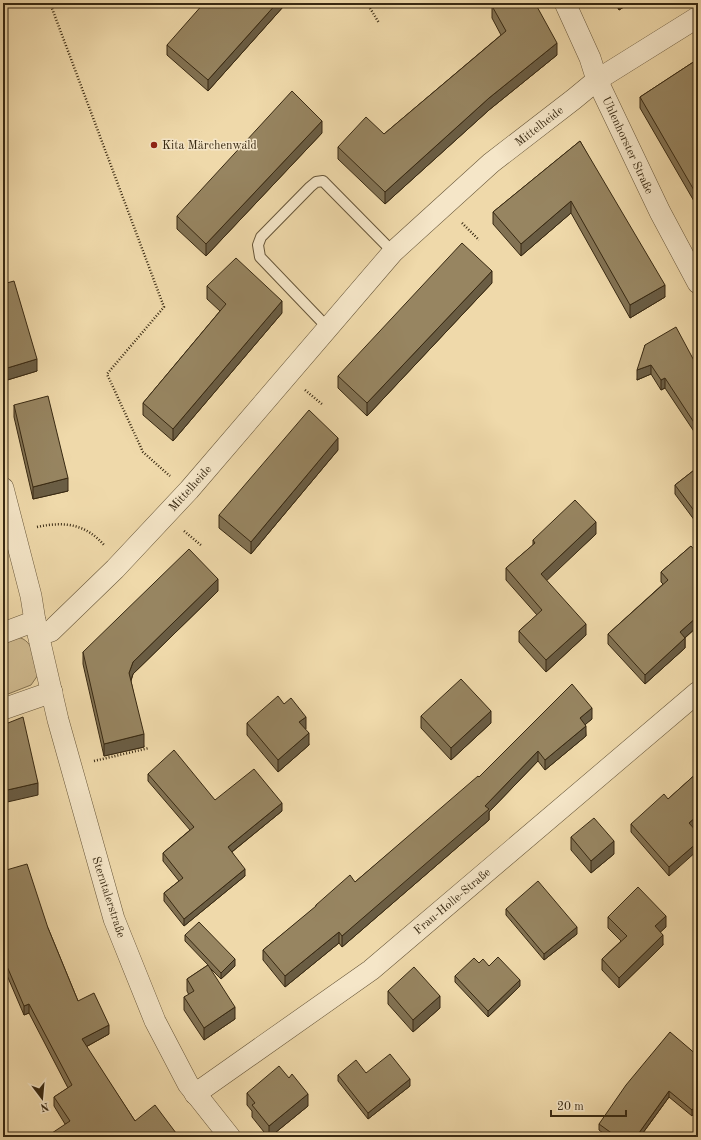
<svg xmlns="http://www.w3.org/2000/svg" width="701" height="1140" font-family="'Old Standard TT',serif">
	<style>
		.green { fill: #d0bb90; stroke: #847251 }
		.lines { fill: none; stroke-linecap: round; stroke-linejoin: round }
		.service-casing { stroke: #665538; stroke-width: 12 }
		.minor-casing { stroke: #665538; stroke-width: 22 }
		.path { stroke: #382912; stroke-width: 2.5; stroke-dasharray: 1 2; stroke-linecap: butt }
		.service { stroke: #f5e6c8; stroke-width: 10 }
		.minor { stroke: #f5e6c8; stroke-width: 21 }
		.wall { fill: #827253; stroke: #382912 }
		.shaded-wall { fill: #6a5d44; stroke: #382912 }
		.building { fill: #978561; stroke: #382912 }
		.poi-dot { fill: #8f2418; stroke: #f5e6c8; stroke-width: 1.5 }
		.labels { text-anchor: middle; stroke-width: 3; stroke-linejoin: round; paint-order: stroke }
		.street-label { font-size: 12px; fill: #382912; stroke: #f5e6c8 }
		.poi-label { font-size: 12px; fill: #382912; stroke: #f5e6c8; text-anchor: start }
	</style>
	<rect width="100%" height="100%" fill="#efd9aa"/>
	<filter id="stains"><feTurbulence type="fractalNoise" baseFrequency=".005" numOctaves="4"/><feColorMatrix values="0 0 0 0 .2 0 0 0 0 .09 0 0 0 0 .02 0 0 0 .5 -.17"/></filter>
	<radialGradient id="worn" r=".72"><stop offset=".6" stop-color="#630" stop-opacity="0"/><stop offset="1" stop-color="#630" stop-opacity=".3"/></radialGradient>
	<!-- green -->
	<path class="green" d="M17,637C35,640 34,661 38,675L31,685L3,696V641Z"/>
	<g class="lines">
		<defs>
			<polyline id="service" points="327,327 260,257 258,245 261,237 310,187 316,182 323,181 393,252"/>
			<g id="minor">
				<polyline points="565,3 590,58 597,80 660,212 698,283"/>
				<polyline points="3,488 31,596 35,621 58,720 114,919 155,1021 188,1084 230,1137"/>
				<polyline points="3,633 35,621"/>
				<polyline points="39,635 51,631 115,569 189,490 393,252 491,163 574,99 597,80 698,17"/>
				<polyline points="3,709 52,692"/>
				<polyline points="195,1094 371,970 698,692"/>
			</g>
		</defs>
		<!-- service casing -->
		<use href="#service" class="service-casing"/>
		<!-- minor casing -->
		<use href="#minor" class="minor-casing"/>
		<!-- path -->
		<g class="path">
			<polyline points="50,3 164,307 107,374 143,452 170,476"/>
			<polyline points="367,3 379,23"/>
			<polyline points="3,8 16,3"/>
			<polyline points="462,223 479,240"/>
			<polyline points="305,390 323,405"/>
			<path d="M37,527C65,521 86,524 105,546"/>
			<polyline points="184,531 202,546"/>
			<polyline points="94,761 149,748"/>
		</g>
		<!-- service -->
		<use href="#service" class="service"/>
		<!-- minor -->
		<use href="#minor" class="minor"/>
	</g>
	<!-- wall -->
	<g class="wall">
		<polygon points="283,3 283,7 208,91 167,55 167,45"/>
		<polygon points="615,3 630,3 619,10"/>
		<polygon points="492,6 557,55 489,110 385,204 338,159 338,147 384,134 501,35 492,18"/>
		<polygon points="698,59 698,208 640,108 640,97"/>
		<polygon points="322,133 206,256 177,229 177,216"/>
		<polygon points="580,141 665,297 630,318 571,213 521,256 493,224 493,212"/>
		<polygon points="492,283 367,416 338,388 338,376"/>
		<polygon points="3,284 37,371 4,381 3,379"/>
		<polygon points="207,286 282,313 173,441 143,415 143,403 220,311 207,299"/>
		<polygon points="645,345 698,368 698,432 695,433 665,388 661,390 651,374 637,380"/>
		<polygon points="14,405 68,491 33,499 14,417"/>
		<polygon points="338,450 251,554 219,528 219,515"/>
		<polygon points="698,467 698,525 675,494 675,485"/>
		<polygon points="596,534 546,580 586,635 546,672 519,642 519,631 537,615 506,580 506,568 533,545 533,540"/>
		<polygon points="691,546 698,626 685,638 685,648 645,684 608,644 608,634 663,584 661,582 661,572"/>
		<polygon points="218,591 133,674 131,681 144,747 104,756 83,664 83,652"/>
		<polygon points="421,716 491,723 451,760 421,728"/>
		<polygon points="592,719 585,724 586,736 545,770 538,761 489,812 489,820 342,947 339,943 285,987 263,960 263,950 316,907 316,905 355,882 479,777"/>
		<polygon points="247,723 306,729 305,729 309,745 278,772 247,735"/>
		<polygon points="698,772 698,824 694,828 669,876 631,832 631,824 668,799"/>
		<polygon points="148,774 215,800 282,811 232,852 245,876 184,926 164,901 164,893 179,881 163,861 163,853 190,830 148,781"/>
		<polygon points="571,837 614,854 591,873 571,850"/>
		<polygon points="3,871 48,928 78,1001 109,1034 86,1047 135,1121 179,1137 65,1124 54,1106 54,1097 68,1088 29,1013 24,1015 3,966"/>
		<polygon points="506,909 577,934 544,960 506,915"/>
		<polygon points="608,917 666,927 660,932 663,945 619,988 602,970 602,959 621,941 608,928"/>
		<polygon points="185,935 235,966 221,979 208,966 235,1019 204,1040 184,1010 184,997 189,995 187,991 187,979 208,965 185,941"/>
		<polygon points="489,966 520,986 488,1017 455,982 455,976"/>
		<polygon points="388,991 440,1008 413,1032 388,1004"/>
		<polygon points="698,1056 698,1109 692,1116 669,1097 640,1137 608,1137 599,1130 599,1124"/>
		<polygon points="366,1073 410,1086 368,1119 338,1081 338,1075"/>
		<polygon points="247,1093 308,1106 270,1137 268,1137 252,1117 252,1111 247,1105"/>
	</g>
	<!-- shaded-wall -->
	<g class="shaded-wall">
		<polygon points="277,3 283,3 283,7 208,91 208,80"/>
		<polygon points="619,3 630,3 619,10"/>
		<polygon points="557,43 557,55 489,110 385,204 385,192 489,98"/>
		<polygon points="698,110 698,120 695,112"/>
		<polygon points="322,121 322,133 206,256 206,244"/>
		<polygon points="571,201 571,213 521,256 521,244"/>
		<polygon points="492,271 492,283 367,416 367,403"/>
		<polygon points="665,285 665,297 630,318 630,305"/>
		<polygon points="282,301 282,313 173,441 173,429"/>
		<polygon points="37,359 37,371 4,381 4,369"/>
		<polygon points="651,365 651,374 637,380 637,370"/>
		<polygon points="665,378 665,388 661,390 661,380"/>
		<polygon points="698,422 698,432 695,433 695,424"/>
		<polygon points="338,438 338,450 251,554 251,542"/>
		<polygon points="68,478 68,491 33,499 33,487"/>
		<polygon points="596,522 596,534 541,586 541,574"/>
		<polygon points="218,579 218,591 133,674 129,686 129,673 133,662"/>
		<polygon points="698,616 698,626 680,642 680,632"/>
		<polygon points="586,624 586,635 546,672 546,660"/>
		<polygon points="685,638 685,648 645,684 645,675"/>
		<polygon points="592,708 592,719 580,729 580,718"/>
		<polygon points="491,711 491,723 451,760 451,748"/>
		<polygon points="306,717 306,729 299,735 299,722"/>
		<polygon points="586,726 586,736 545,770 545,760"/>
		<polygon points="309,733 309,745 278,772 278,760"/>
		<polygon points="144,734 144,747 104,756 104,744"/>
		<polygon points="538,751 538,761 489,812 489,820 342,947 342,936 485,806"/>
		<polygon points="38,783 38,795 3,803 3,791"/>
		<polygon points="282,803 282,811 228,855 228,847"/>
		<polygon points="698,815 698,824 689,831 689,823"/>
		<polygon points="614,841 614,854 591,873 591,861"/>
		<polygon points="698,842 698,850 669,876 669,867"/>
		<polygon points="245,869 245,876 184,926 184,919"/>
		<polygon points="666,916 666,927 655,937 655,926"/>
		<polygon points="577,927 577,934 544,960 544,954"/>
		<polygon points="339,932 339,943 285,987 285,976"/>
		<polygon points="663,935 663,945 619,988 619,978"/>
		<polygon points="235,959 235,966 221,979 221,973"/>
		<polygon points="520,980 520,986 488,1017 488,1011"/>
		<polygon points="440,996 440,1008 413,1032 413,1020"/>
		<polygon points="29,1004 29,1013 24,1015 24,1006"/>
		<polygon points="235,1007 235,1019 204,1040 204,1028"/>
		<polygon points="109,1025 109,1034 82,1049 82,1039"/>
		<polygon points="410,1079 410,1086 368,1119 368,1113"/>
		<polygon points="669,1091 669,1097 640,1137 636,1137"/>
		<polygon points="308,1094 308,1106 270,1137 269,1137 269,1126"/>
		<polygon points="698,1103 698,1109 692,1116 692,1110"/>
	</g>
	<!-- building -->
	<g class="building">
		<polygon points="204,3 277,3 208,80 167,45"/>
		<polygon points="498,3 535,3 557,43 489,98 385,192 338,147 366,117 384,134 506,31 492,6"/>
		<polygon points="698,59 698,110 695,112 698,118 698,197 640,97"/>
		<polygon points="292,91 322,121 206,244 177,216"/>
		<polygon points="580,141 665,285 630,305 571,201 521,244 493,212"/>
		<polygon points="462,243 492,271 367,403 338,376"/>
		<polygon points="236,258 282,301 173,429 143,403 226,304 207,286"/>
		<polygon points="14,281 37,359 4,369 3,367 3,284"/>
		<polygon points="676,327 698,368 698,422 695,424 665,378 661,380 651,365 637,370 645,345"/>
		<polygon points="48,396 68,478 33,487 14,405"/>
		<polygon points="309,410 338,438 251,542 219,515"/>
		<polygon points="698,467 698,516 675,485"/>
		<polygon points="575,500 596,522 541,574 586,624 546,660 519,631 542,610 506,568 535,543 533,540"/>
		<polygon points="691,546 698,554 698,616 680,632 685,638 645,675 608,634 668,580 661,572"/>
		<polygon points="189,549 218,579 133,662 129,673 144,734 104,744 83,652"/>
		<polygon points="461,679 491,711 451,748 421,716"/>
		<polygon points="572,684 592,708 580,718 586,726 545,760 538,751 485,806 489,809 342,936 339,932 285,976 263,950 316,906 316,905 350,875 355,882 478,776 479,777"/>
		<polygon points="278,696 284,704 291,698 306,717 299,722 309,733 278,760 247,723"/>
		<polygon points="23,717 38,783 3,791 3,725"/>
		<polygon points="174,750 215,800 254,769 282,803 228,847 245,869 184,919 164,893 183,878 163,853 194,827 148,774"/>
		<polygon points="698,772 698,815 689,823 698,833 698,842 669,867 631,824 664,794 668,799"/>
		<polygon points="594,818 614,841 591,861 571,837"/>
		<polygon points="27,864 48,928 78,1001 94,993 109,1025 82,1039 135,1121 155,1105 179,1137 46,1137 70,1121 54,1097 72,1085 29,1004 24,1006 3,957 3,871"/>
		<polygon points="538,881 577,927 544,954 506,909"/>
		<polygon points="638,887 666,916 655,926 663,935 619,978 602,959 627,936 608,917"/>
		<polygon points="199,922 235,959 221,973 185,935"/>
		<polygon points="498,957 520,980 488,1011 455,976 474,958 479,963 483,959 489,966"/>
		<polygon points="208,965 235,1007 204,1028 184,997 194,991 187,979"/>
		<polygon points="414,967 440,996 413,1020 388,991"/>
		<polygon points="670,1032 698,1056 698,1103 692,1110 669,1091 636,1137 617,1137 599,1124 626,1085"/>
		<polygon points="390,1054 410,1079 368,1113 338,1075 356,1060 366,1073"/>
		<polygon points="279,1066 289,1078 292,1074 308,1094 269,1126 252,1105 255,1103 247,1093"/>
	</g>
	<!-- markers -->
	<circle class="poi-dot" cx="154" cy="145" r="4"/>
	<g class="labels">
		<!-- street labels -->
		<g class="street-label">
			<text transform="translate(539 126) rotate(-38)" y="4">Mittelheide</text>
			<text transform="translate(628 145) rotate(65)" y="4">Uhlenhorster Straße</text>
			<text transform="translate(190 488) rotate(-48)" y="4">Mittelheide</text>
			<text transform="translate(109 897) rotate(72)" y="4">Sterntalerstraße</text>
			<text transform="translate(452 901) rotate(-40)" y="4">Frau-Holle-Straße</text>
		</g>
		<!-- poi labels -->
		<g class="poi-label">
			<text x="162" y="149">Kita Märchenwald</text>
		</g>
	</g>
	<!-- margin -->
	<rect width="701" height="1140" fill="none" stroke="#efd9aa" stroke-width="16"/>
	<rect x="4" y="4" width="693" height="1132" fill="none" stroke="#382912" stroke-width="2"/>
	<rect x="8" y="8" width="685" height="1124" fill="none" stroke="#382912"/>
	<!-- north arrow -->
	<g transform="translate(42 1098) rotate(164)" stroke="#f5e6c8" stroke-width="3" paint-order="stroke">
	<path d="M0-3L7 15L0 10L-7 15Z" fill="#382912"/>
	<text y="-6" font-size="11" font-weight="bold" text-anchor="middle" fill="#382912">N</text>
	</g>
	<!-- scale -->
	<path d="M551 1110v6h75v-6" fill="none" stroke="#382912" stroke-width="2"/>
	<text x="557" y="1110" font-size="12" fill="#382912" stroke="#f5e6c8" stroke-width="3" paint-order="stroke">20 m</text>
	<rect width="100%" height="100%" filter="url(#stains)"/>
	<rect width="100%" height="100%" fill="url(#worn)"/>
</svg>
